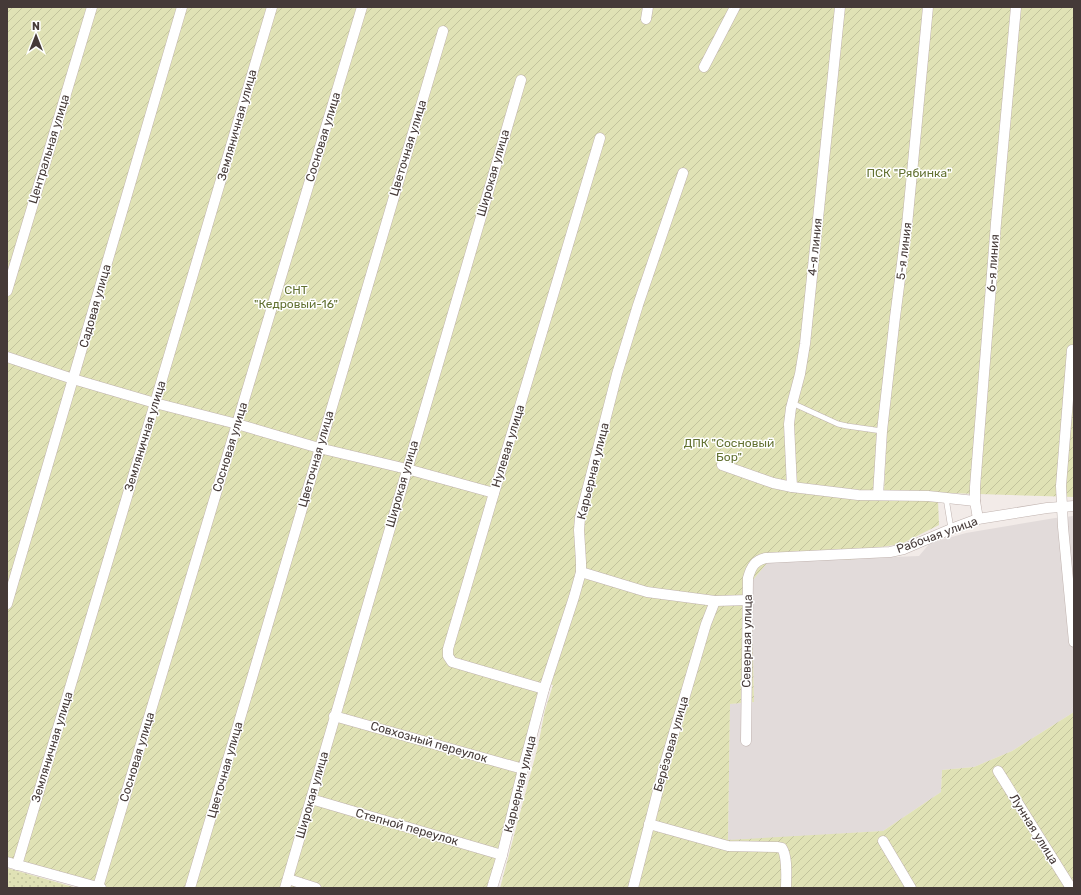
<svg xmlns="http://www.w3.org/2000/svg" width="1081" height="895" font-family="Rubik,sans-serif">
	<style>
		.industrial { fill: #e2dbda }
		.grass { fill: url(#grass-dots) }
		.garden { fill: url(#garden-furrows) }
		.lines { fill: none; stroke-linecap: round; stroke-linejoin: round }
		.lane-casing { stroke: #c0b3af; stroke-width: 6 }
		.street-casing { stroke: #c0b3af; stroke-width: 11 }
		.lane { stroke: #fff; stroke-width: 5 }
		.street { stroke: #fff; stroke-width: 10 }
		.labels { text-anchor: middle; stroke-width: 3; stroke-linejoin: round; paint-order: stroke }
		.street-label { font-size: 12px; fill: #453a38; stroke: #fff }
		.park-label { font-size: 12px; fill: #627131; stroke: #fff }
	</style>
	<defs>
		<pattern id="grass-dots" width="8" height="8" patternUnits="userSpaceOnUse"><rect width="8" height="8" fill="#e0e2b5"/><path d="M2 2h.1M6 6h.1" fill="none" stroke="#c2c39c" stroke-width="1.8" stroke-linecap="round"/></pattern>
		<pattern id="garden-furrows" width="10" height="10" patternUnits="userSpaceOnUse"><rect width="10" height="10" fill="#e0e2b5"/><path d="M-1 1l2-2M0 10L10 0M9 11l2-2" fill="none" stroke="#c2c39c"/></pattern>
	</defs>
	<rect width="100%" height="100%" fill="#f2ebe8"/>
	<!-- industrial -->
	<polygon class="industrial" points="1074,516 1074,712 1012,751 974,767 942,770 941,792 883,831 728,841 730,704 754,702 752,607 753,580 768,562 919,556 930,543 966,533 1055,518"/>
	<!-- grass -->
	<polygon class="grass" points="7,868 77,888 7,888"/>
	<!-- garden -->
	<polygon class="garden" points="7,7 1074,7 1074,497 884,491 887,431 893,372 874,498 938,500 939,525 901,544 861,550 859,559 768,562 753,580 752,607 754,702 730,704 728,840 883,831 941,792 942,770 974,767 1012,751 1074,712 1074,888 500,888 538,746 545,710 553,685 540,682 503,839 488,888 90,888 7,865"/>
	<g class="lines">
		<defs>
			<g id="lane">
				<polyline points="792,403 838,424 847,426 882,431"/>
				<polyline points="946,498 951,529"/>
			</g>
			<g id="street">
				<polyline points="646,19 648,7"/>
				<polyline points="704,67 735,7"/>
				<polyline points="7,291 92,7"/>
				<polyline points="1072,350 1061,486 1063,527 1074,642"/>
				<polyline points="7,357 73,379 155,403 237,424 319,448 407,469 494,493"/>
				<polyline points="722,465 773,483 792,487 858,495 928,496 975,501"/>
				<polyline points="792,487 789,424 791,408 800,374 805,344 840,7"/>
				<polyline points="878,495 882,431 895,317 907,225 928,7"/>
				<polyline points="978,519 975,501 975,487 996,223 1016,7"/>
				<polyline points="581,572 647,592 715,601 748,600"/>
				<polyline points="7,604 182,7"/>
				<polyline points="544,689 452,662 448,656 448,649 494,493 600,138"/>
				<polyline points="334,716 523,769"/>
				<path d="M746,741L748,578C751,567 755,560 766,558L890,552L904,549L951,529L978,519L1047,508L1074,506"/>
				<polyline points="998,771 1071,888"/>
				<polyline points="311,799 502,855"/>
				<path d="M649,824L728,846L777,847L782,848C788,858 786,877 786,888"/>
				<polyline points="883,841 911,888"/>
				<polyline points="7,862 101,888"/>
				<polyline points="17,865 155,403 272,7"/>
				<polyline points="288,879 316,888"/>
				<polyline points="98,887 362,7"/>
				<polyline points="190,888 443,31"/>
				<polyline points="285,888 521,80"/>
				<polyline points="492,888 502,855 523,769 544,689 574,597 581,572 581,562 579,530 580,518 617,374 638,305 683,173"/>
				<polyline points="633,888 664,767 706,624 715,601"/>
			</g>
		</defs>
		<!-- lane casing -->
		<use href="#lane" class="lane-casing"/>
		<!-- street casing -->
		<use href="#street" class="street-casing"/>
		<!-- lane -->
		<use href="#lane" class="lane"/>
		<!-- street -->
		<use href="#street" class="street"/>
	</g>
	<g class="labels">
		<!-- street labels -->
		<g class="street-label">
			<text transform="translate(237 125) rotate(-74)" y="4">Земляничная улица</text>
			<text transform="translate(323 137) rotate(-73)" y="4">Сосновая улица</text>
			<text transform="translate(408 148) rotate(-73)" y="4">Цветочная улица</text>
			<text transform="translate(49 149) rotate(-73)" y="4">Центральная улица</text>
			<text transform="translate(493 173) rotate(-74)" y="4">Широкая улица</text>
			<text transform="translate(815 247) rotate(-84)" y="4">4-я линия</text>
			<text transform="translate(904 251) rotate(-83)" y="4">5-я линия</text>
			<text transform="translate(993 263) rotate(-86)" y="4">6-я линия</text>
			<text transform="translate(95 306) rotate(-74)" y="4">Садовая улица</text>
			<text transform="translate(145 436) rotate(-73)" y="4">Земляничная улица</text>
			<text transform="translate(508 446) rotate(-73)" y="4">Нулевая улица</text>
			<text transform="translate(230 447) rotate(-73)" y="4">Сосновая улица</text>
			<text transform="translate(316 459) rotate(-74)" y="4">Цветочная улица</text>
			<text transform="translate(593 471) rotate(-76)" y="4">Карьерная улица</text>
			<text transform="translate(402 484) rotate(-74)" y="4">Широкая улица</text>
			<text transform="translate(937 535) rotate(-20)" y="4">Рабочая улица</text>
			<text transform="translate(747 641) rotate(-89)" y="4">Северная улица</text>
			<text transform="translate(429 742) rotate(16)" y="4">Совхозный переулок</text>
			<text transform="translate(671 744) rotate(-74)" y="4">Берёзовая улица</text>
			<text transform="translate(52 747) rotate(-73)" y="4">Земляничная улица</text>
			<text transform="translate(137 757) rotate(-73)" y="4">Сосновая улица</text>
			<text transform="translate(225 770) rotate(-74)" y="4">Цветочная улица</text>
			<text transform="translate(520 784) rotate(-76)" y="4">Карьерная улица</text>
			<text transform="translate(312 795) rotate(-74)" y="4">Широкая улица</text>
			<text transform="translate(407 827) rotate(16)" y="4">Степной переулок</text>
			<text transform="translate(1034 829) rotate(58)" y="4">Лунная улица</text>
		</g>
		<!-- park labels -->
		<g class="park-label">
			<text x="909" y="177">ПСК "Рябинка"</text>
			<text x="296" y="294">СНТ<tspan x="296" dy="14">"Кедровый-16"</tspan></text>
			<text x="729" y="447">ДПК "Сосновый<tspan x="729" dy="14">Бор"</tspan></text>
		</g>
	</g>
	<!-- border -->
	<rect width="1081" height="895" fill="none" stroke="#453a38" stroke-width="16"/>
	<!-- north arrow -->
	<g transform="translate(36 36)" stroke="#ffffff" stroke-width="3" paint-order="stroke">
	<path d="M0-3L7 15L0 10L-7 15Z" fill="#453a38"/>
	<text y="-6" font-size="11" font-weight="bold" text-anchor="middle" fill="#453a38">N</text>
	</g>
</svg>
